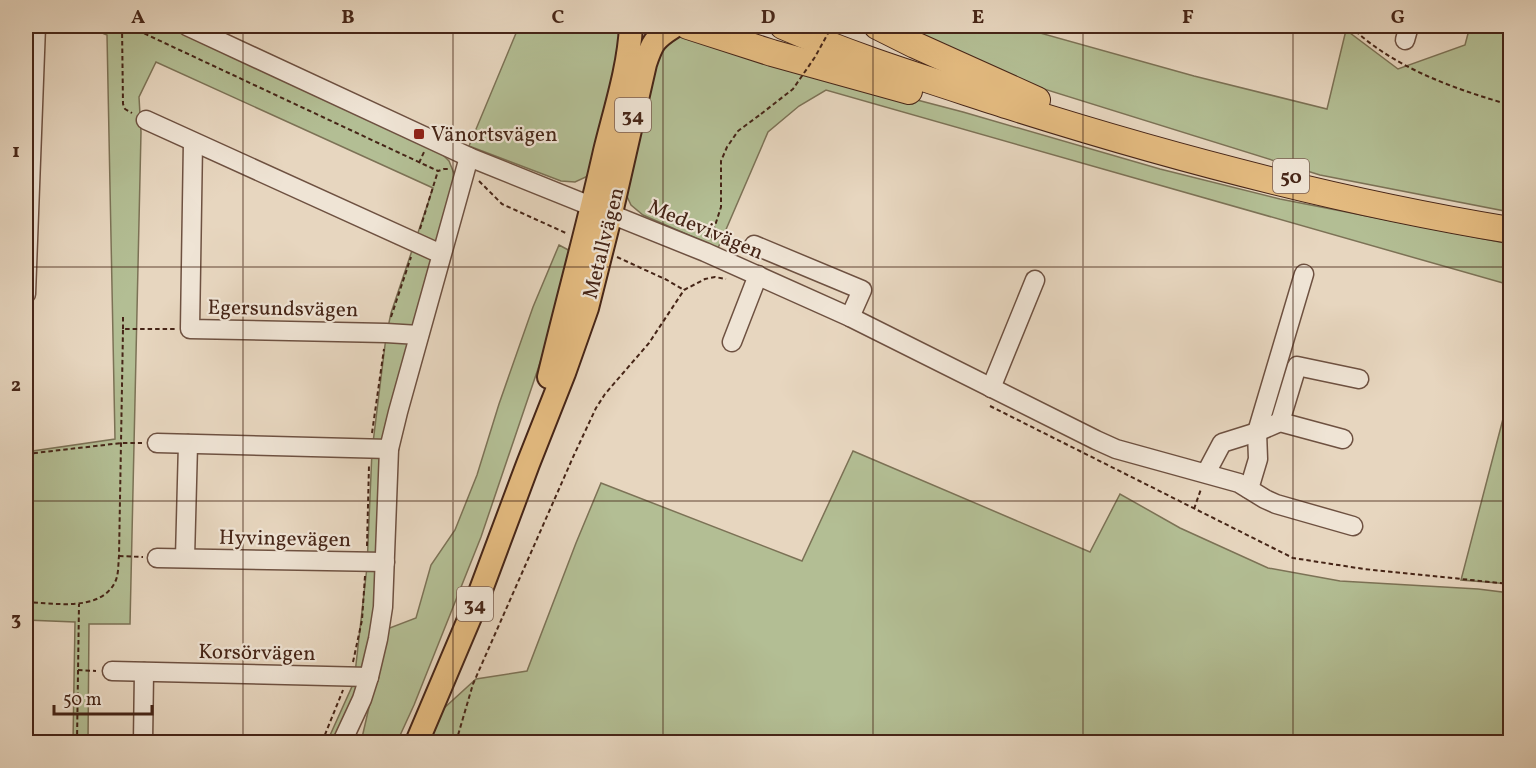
<svg xmlns="http://www.w3.org/2000/svg" width="1536" height="768" font-family="Vollkorn,serif">
	<style>
		.green { fill: #b3be94; stroke: #7c7256; stroke-width: 1.5 }
		.lines { fill: none; stroke-linecap: round; stroke-linejoin: round }
		.minor-casing { stroke: #6e5141; stroke-width: 21 }
		.major-casing { stroke: #462517; stroke-width: 26 }
		.highway-casing { stroke: #462517; stroke-width: 28 }
		.path { stroke: #462517; stroke-width: 2; stroke-dasharray: 4.5 3; stroke-linecap: butt }
		.minor { stroke: #efe4d5; stroke-width: 18 }
		.major { stroke: #e4bb80; stroke-width: 22 }
		.highway { stroke: #e4bb80; stroke-width: 26 }
		.path-bridge { stroke: #462517; stroke-width: 2; stroke-dasharray: 4.5 3; stroke-linecap: butt }
		.grid { fill: none; stroke: #462517; stroke-width: 1.5; stroke-opacity: 0.55 }
		.poi-dot { fill: #8f2418; stroke: #efe4d5; stroke-width: 2 }
		.labels { text-anchor: middle; stroke-width: 4.5; stroke-linejoin: round; paint-order: stroke }
		.shield { fill: #efe4d5; stroke: #795e50; stroke-width: 1.5 }
		.shield-label { font-size: 20px; font-weight: bold; fill: #462517 }
		.poi-label { font-size: 21px; fill: #462517; stroke: #efe4d5; text-anchor: start }
		.street-label { font-size: 21px; fill: #462517; stroke: #efe4d5 }
		.neatline { fill: none; stroke: #462517; stroke-width: 2 }
		.grid-label { font-size: 20px; text-anchor: middle; font-weight: bold; fill: #462517 }
	</style>
	<rect width="100%" height="100%" fill="#e7d6bf"/>
	<filter id="stains"><feTurbulence type="fractalNoise" baseFrequency=".00333" numOctaves="4"/><feColorMatrix values="0 0 0 0 .2 0 0 0 0 .09 0 0 0 0 .02 0 0 0 .5 -.17"/></filter>
	<radialGradient id="worn" r=".72"><stop offset=".6" stop-color="#630" stop-opacity="0"/><stop offset="1" stop-color="#630" stop-opacity=".3"/></radialGradient>
	<!-- green -->
	<g class="green">
		<polygon points="70,26 166,26 193,36 441,153 449,161 455,176 393,451 389,570 350,742 327,742 354,682 367,567 372,451 386,337 391,313 433,188 156,62 139,97 141,132 130,624 89,624 88,742 73,742 75,622 26,620 26,452 115,439 107,35 88,27"/>
		<polygon points="519,26 622,26 623,47 588,176 575,182 561,181 469,146"/>
		<polygon points="895,26 1015,26 1194,76 1327,109 1346,30 1398,69 1465,45 1470,26 1510,26 1510,212 1320,175 996,74"/>
		<polygon points="691,36 814,73 963,112 1160,169 1280,199 1510,244 1510,285 826,90 799,106 768,132 718,248 643,215 631,205 624,190 657,52 677,37"/>
		<polygon points="559,245 574,253 564,292 481,537 414,705 397,742 361,742 387,629 416,618 431,565 455,530 477,475 499,404 533,307"/>
		<polygon points="1510,392 1510,584 1461,580"/>
		<polygon points="853,451 1090,552 1120,494 1180,528 1268,568 1340,581 1478,589 1510,593 1510,742 426,742 442,710 476,679 527,671 576,543 601,483 802,561"/>
	</g>
	<g class="lines">
		<defs>
			<g id="minor">
				<polyline points="187,26 469,157 705,252 850,317 1096,440 1116,449 1239,483 1265,499 1276,504 1353,526"/>
				<polyline points="1405,40 1409,26"/>
				<polyline points="146,120 441,254"/>
				<polyline points="193,142 190,329 386,333 419,335"/>
				<polyline points="754,245 862,290 850,317"/>
				<polyline points="26,294 36,26"/>
				<polyline points="732,342 758,275"/>
				<polyline points="991,388 1035,280"/>
				<polyline points="1280,422 1297,366 1359,379"/>
				<polyline points="157,443 389,449"/>
				<polyline points="1206,473 1222,443 1257,432 1280,422 1343,439"/>
				<polyline points="1249,489 1258,459 1257,432 1304,274"/>
				<polyline points="157,558 385,562"/>
				<polyline points="185,558 188,444"/>
				<polyline points="112,671 369,677"/>
				<polyline points="143,742 144,672"/>
				<polyline points="342,742 362,699 369,677 378,639 383,607 389,449 398,412 469,157"/>
			</g>
			<g id="major">
				<path d="M549,377C567,302 588,227 605,151C615,110 629,68 631,26"/>
				<path d="M417,742L476,603L528,464L564,373L587,308L611,213L645,64C652,43 654,39 673,27"/>
			</g>
			<g id="highway">
				<polyline points="688,26 772,53 909,91"/>
				<path d="M783,26C856,58 933,81 1009,106C1173,158 1340,202 1510,230"/>
				<polyline points="877,26 915,45 1037,100"/>
			</g>
		</defs>
		<!-- minor casing -->
		<use href="#minor" class="minor-casing"/>
		<!-- major casing -->
		<use href="#major" class="major-casing"/>
		<!-- highway casing -->
		<use href="#highway" class="highway-casing"/>
		<!-- path -->
		<g class="path">
			<polyline points="122,26 123,104 125,109 132,113"/>
			<polyline points="123,26 139,31 438,171 444,169 449,169"/>
			<path d="M1350,26C1394,68 1452,88 1510,105"/>
			<polyline points="419,163 424,152"/>
			<polyline points="479,181 502,204 568,234"/>
			<polyline points="420,229 438,171"/>
			<polyline points="711,238 721,207 721,161 727,147 738,131 761,114"/>
			<polyline points="617,257 667,280 684,290"/>
			<polyline points="391,317 411,257"/>
			<polyline points="123,329 123,317"/>
			<polyline points="990,406 1293,558 1364,569 1510,584"/>
			<polyline points="372,433 384,349"/>
			<polyline points="26,454 122,443 142,443"/>
			<polyline points="1194,509 1201,489"/>
			<polyline points="367,546 369,465"/>
			<polyline points="119,556 143,557"/>
			<path d="M26,602C53,603 98,612 114,584C119,576 118,565 119,556L123,329H176"/>
			<polyline points="353,662 362,620 365,576"/>
			<polyline points="78,670 96,671"/>
			<polyline points="77,742 79,604"/>
			<polyline points="322,742 343,690"/>
			<polyline points="456,742 473,684 574,455 596,408 605,394 649,343 684,290 705,279 715,277 726,279"/>
		</g>
		<!-- minor -->
		<use href="#minor" class="minor"/>
		<!-- major -->
		<use href="#major" class="major"/>
		<!-- highway -->
		<use href="#highway" class="highway"/>
		<!-- path-bridge -->
		<polyline class="path-bridge" points="761,114 793,89 815,57 832,26"/>
	</g>
	<!-- grid -->
	<path class="grid" d="M243,26V742M453,26V742M663,26V742M873,26V742M1083,26V742M1293,26V742M26,267H1510M26,501H1510"/>
	<!-- markers -->
	<rect class="poi-dot" x="413" y="128" width="12" height="12" rx="3"/>
	<g class="labels">
		<!-- shield labels -->
		<g class="shield">
			<rect x="615" y="98" width="36" height="34" rx="4.5"/>
			<rect x="1273" y="159" width="36" height="34" rx="4.5"/>
			<rect x="457" y="587" width="36" height="34" rx="4.5"/>
		</g>
		<g class="shield-label">
			<text x="633" y="122">34</text>
			<text x="1291" y="183">50</text>
			<text x="475" y="611">34</text>
		</g>
		<!-- poi labels -->
		<g class="poi-label">
			<text x="431" y="141">Vänortsvägen</text>
		</g>
		<!-- street labels -->
		<g class="street-label">
			<text transform="translate(706 229) rotate(23)" y="7">Medevivägen</text>
			<text transform="translate(603 243) rotate(-76)" y="7">Metallvägen</text>
			<text transform="translate(283 308) rotate(1)" y="7">Egersundsvägen</text>
			<text transform="translate(285 538) rotate(1)" y="7">Hyvingevägen</text>
			<text transform="translate(257 652) rotate(1)" y="7">Korsörvägen</text>
		</g>
	</g>
	<!-- margin -->
	<rect width="1536" height="768" fill="none" stroke="#e7d6bf" stroke-width="66"/>
	<!-- scale -->
	<path d="M54 705v9h98v-9" fill="none" stroke="#462517" stroke-width="3"/>
	<text x="63" y="705" font-size="18" fill="#462517" stroke="#efe4d5" stroke-width="4.5" paint-order="stroke">50 m</text>
	<rect x="33" y="33" width="1470" height="702" class="neatline"/>
	<g class="grid-label">
		<text x="138" y="23">A</text>
		<text x="348" y="23">B</text>
		<text x="558" y="23">C</text>
		<text x="768" y="23">D</text>
		<text x="978" y="23">E</text>
		<text x="1188" y="23">F</text>
		<text x="1398" y="23">G</text>
		<text x="16" y="157">1</text>
		<text x="16" y="391">2</text>
		<text x="16" y="625">3</text>
	</g>
	<rect width="100%" height="100%" filter="url(#stains)"/>
	<rect width="100%" height="100%" fill="url(#worn)"/>
</svg>
